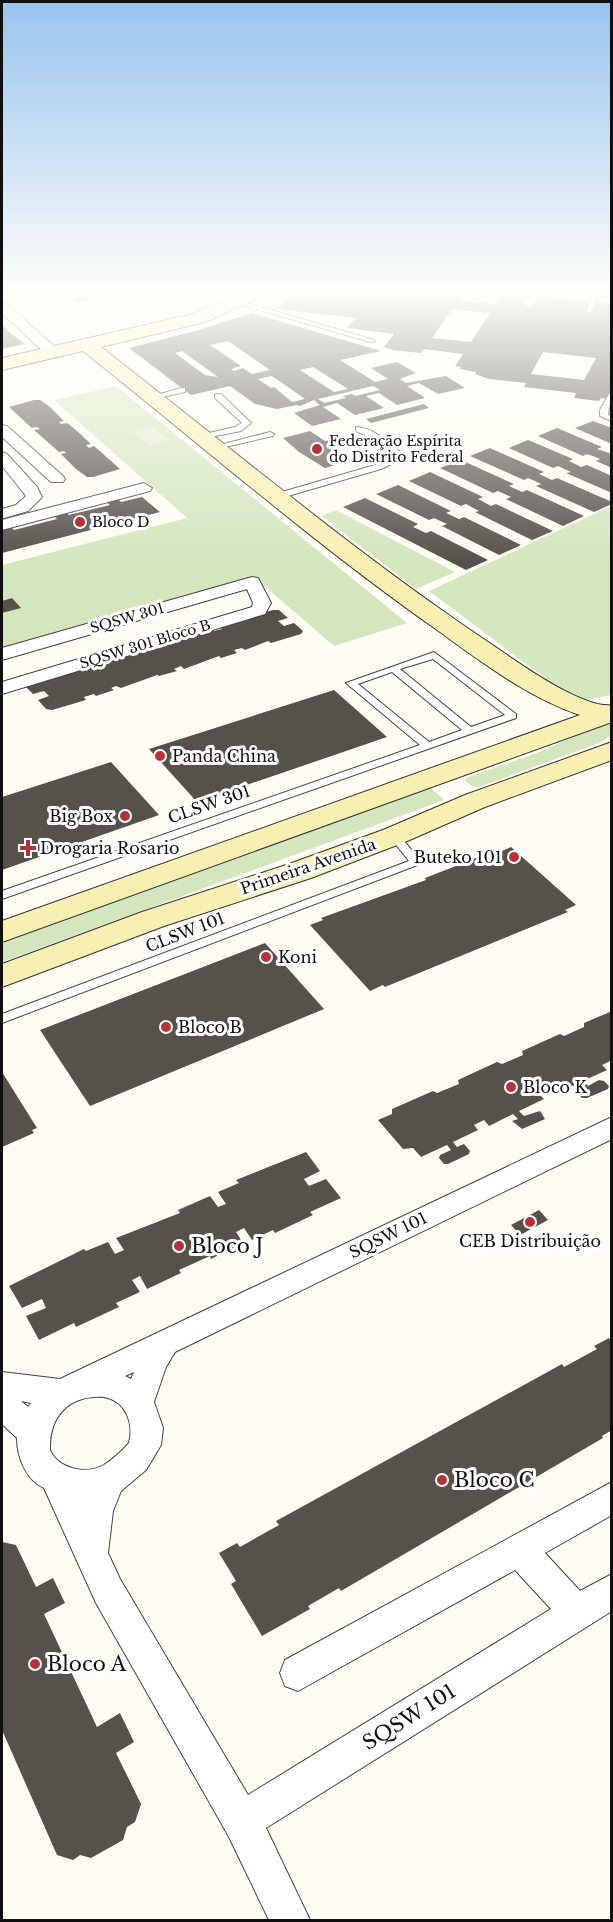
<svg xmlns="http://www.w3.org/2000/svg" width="613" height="1922" font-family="'Libre Baskerville',serif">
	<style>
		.green { fill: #d3e6be }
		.pitch { fill: #e4eecf }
		.building { fill: #57514c; fill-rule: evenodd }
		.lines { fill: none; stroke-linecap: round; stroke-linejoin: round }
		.lane-casing { stroke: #424242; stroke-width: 2 }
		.street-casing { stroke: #424242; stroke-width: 2 }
		.secondary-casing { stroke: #313131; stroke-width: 2 }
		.lane { fill: #fff; fill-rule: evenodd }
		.street { fill: #fff; fill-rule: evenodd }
		.secondary { fill: #f8f0b3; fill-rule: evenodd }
		.poi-dot { fill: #b53239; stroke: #fff; stroke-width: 2 }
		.labels { text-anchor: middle; stroke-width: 6; stroke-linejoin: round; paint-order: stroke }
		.far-poi-label { font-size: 14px; fill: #0f0f0f; stroke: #fff; text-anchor: start }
		.far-street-label { font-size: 14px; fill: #0f0f0f; stroke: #fff }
		.poi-label { font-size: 16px; fill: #0f0f0f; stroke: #fff; text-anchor: start }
		.street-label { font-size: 16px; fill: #0f0f0f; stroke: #fff }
		.near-poi-label { font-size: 20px; fill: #0f0f0f; stroke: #fff; text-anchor: start }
		.near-street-label { font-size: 20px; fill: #0f0f0f; stroke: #fff }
	</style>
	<rect width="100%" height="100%" fill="#fefcf3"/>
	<!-- green -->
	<g class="green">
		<polygon points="116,386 407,623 334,646 254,577 2,647 2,565 187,518 54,400"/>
		<polygon points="611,506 611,695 577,702 429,591"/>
		<polygon points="336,510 455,572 416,589 322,516"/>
		<polygon points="611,720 611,736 599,743 479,787 472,786 465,781 466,778 537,753"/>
		<polygon points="428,785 444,800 2,962 2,939"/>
	</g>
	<!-- pitch -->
	<polygon class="pitch" points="153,427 170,440 150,445 133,432"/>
	<!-- building -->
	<g class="building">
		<path d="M293,292H426L435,295L437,292H464L458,300L495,304L505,292L529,295L523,305L532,306L538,297H546L612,304V392L609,399L601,398L599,401L574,398L576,393L524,387L526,383L489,379L475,374L476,372L460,369L461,367L455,366L463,354L424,349L421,353L393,350L384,347L394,334L347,328L356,318L278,309ZM452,309L490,313L471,342L432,338ZM543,352L596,358L584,380L531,374Z"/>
		<polygon points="85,295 91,300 77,303 71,298"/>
		<path d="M252,313L381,351L340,360L375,382L388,379L371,368L397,362L416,373L400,379L406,383L446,376L465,388L438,394L419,383L407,386L425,398L397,405L379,393L366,396L384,408L355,415L337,403L323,407L341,419L312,426L294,413L320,405L314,400L300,406L297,405L277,409L255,404L230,386L191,395L129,348L195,331ZM228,341L270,370L252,374L243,368L234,371L231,369L241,366L210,345ZM182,351L218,377L205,375L175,353ZM313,367L348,389L334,392L300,370ZM272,376L305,399L292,402L274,387L271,388L258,379ZM373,386L380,390L355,396L352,394L343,396L346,398L324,403L318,399Z"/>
		<polygon points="2,324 9,332 25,344 2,349"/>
		<polygon points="34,400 40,400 50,407 64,421 59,422 61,424 67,423 76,430 91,444 86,445 89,448 94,446 120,469 93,477 87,477 76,469 61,454 66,453 64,451 59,452 34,430 40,429 37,427 32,428 9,407"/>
		<polygon points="424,404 429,408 371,423 366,419"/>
		<polygon points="593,421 612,428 612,444 575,428"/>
		<polygon points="557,428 602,447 597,449 612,454 612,468 596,461 600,459 598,458 587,454 583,456 538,436"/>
		<polygon points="310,431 325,441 335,439 347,447 337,449 352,460 325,468 299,452 283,438"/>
		<polygon points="528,440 573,459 569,461 581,467 587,465 612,476 612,493 566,473 571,472 558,466 553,468 509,448"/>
		<polygon points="490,448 544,472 539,474 552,480 557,478 612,502 612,504 594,512 536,486 541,484 535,481 528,478 524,480 470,456"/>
		<polygon points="461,460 514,484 509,486 522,492 527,490 584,516 563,526 506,499 511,497 498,491 493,493 440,468"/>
		<polygon points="430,472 483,497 478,499 491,506 496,504 553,531 532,540 475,512 479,511 466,504 461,506 409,481"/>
		<polygon points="398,485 451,511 446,513 459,519 464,517 521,545 499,555 442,526 447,524 434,518 429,520 376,494"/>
		<polygon points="142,497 160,512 2,553 2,529 10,526 14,530 57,519 53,515 65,512 69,515 110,505 106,502 118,499 121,502"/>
		<polygon points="365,498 418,524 413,527 426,533 431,531 488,560 466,570 343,507"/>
		<polygon points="12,598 21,608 2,613 2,601"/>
		<polygon points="273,610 279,610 288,618 278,621 284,626 294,623 303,631 301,634 271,643 268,641 245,650 242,648 234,650 237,653 221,658 219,656 184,669 181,666 174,669 177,671 159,676 157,675 121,688 116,686 111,688 114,690 96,696 94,694 84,697 86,700 52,710 46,709 38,700 49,696 44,691 33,694 25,686 90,665 92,668 100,665 98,662 152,646 155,649 162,647 159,644 211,629 214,631 222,629 219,627 247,620 244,618"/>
		<polygon points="334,690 387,737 197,802 149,749"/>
		<polygon points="111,762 159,815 2,870 2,797"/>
		<polygon points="511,847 576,905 565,910 568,912 385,987 383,985 370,991 310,925 323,920 321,918 426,880 425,878 497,850 500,852"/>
		<polygon points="265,943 324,1009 90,1106 40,1030"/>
		<polygon points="612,1011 612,1060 602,1065 607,1070 583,1081 588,1086 599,1080 604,1081 609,1086 608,1089 587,1098 582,1098 576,1091 582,1088 577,1084 553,1095 549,1090 539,1094 544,1099 519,1111 524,1116 540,1111 545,1119 522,1129 512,1121 518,1119 513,1114 489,1126 484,1120 474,1125 478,1130 453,1142 457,1147 464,1144 470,1151 469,1154 448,1164 444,1164 439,1158 440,1155 451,1150 447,1145 421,1157 413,1148 403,1149 378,1120 392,1114 392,1109 433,1091 437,1093 459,1084 458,1080 497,1062 502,1064 523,1055 522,1051 560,1034 564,1036 584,1027 584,1023"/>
		<polygon points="2,1072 37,1128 32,1130 34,1133 2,1147"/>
		<polygon points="306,1152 320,1171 304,1179 309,1186 326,1179 341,1198 310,1212 313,1215 275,1233 273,1230 252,1240 244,1228 236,1232 243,1243 211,1259 210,1256 179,1270 181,1273 147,1289 140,1276 132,1280 140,1292 116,1303 119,1307 76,1327 74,1323 39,1340 26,1316 46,1308 42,1299 22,1308 9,1286 84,1249 86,1251 108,1242 115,1254 124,1250 116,1238 180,1213 178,1210 210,1196 218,1207 226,1204 218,1192 239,1183 236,1180"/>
		<polygon points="539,1210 548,1220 520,1235 511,1225"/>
		<polygon points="609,1338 612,1341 612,1430 602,1436 603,1438 341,1591 339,1588 308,1606 310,1609 262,1636 231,1584 236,1581 219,1553 237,1543 240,1547 279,1525 276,1521 562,1364 564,1367 597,1349 594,1346"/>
		<polygon points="2,1542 16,1545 36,1587 53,1578 65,1603 44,1614 97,1727 120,1713 134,1742 116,1753 141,1804 135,1822 127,1827 123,1840 91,1858 80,1855 73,1860 57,1855 2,1730"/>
	</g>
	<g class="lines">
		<defs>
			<g id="lane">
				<polygon points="478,292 484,292 479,299 475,299"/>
				<polygon points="594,292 600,292 591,312 586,313"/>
				<polygon points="237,300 374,340 375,341 370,342 235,303 234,302"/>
				<polygon points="182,388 185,388 185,392 153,399 149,397"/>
				<polygon points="215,394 221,394 251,423 241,431 200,439 200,435 235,427 242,423 215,398"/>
				<path d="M609,394H612C612,402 608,407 608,415L612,416V421L600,416V410Z"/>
				<path d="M356,427C371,427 390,442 400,452V460L381,469L281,498H275V494L375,465L393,457C389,443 368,437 356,431Z"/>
				<polygon points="270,432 274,434 273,436 216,449 212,447"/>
				<path d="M434,652L516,714V718L2,899V891L420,745L346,683ZM433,659L505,715L471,727L400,669ZM392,672L462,730L429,742L358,684Z"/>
				<polygon points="394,833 398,834 420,860 422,862 420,864 2,1023 2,1014 409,861 389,836"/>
			</g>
			<g id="street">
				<path d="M103,292H147L145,295C132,298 114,300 103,292Z"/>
				<polygon points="425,292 437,292 433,298 429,299 423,295"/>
				<polygon points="2,303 7,304 57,349 59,352 57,355 47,355 2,313"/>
				<polygon points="2,425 7,426 63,476 65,479 63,482 51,482 2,437"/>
				<polygon points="2,452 7,454 37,487 42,497 28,511 4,518 2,517 2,509 16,505 26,496 2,466"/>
				<polygon points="144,483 152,488 150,491 2,530 2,520"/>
				<polygon points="252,577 258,578 271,603 265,614 2,694 2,682 252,607 253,603 247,589 2,660 2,648"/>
				<path d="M612,1117V1139L175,1352L166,1367L154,1402L163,1428L161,1445L146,1470L121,1491L113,1511L108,1553L120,1579L248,1795L551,1609L515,1570L298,1691L285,1686L280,1673L285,1660L612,1482V1515L545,1553L580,1591L612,1574V1611L266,1828L310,1920H269L228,1835L96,1603L44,1488C26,1480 17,1457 17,1438L2,1424V1372L60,1379ZM134,1372L131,1379L125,1376ZM104,1397C126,1401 134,1423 129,1443C122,1451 113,1459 104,1465C87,1475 58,1469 50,1450C49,1416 69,1395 104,1397ZM21,1401L31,1403L28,1407Z"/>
			</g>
			<g id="secondary">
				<path d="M241,292H265L262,296L205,322L101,347C230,447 355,553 491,644C516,661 582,709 612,705V722L2,942V921L580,715C526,697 479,660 433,627C311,541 199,443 83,351L2,370V358L193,314Z"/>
				<polygon points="598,292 612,292 612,298 601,296"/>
				<polygon points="612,742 612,760 485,807 405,842 311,878 164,926 2,987 2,964 142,912 289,864 383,830 465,795"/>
			</g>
		</defs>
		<!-- lane casing -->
		<use href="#lane" class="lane-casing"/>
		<!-- street casing -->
		<use href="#street" class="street-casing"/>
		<!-- secondary casing -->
		<use href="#secondary" class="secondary-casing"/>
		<!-- lane -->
		<use href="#lane" class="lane"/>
		<!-- street -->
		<use href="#street" class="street"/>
		<!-- secondary -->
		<use href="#secondary" class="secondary"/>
	</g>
	<!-- sky -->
	<linearGradient id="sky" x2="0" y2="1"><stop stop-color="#96c4ec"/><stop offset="0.52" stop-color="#fffefa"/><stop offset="1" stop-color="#fffefa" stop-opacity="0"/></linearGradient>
	<rect width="613" height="561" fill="url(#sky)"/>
	<!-- markers -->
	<g class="poi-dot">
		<circle cx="317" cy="449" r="6"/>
		<circle cx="80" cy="522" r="6"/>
		<circle cx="160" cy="756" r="6"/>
		<circle cx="125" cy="816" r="6"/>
		<path d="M25 839h6v6h6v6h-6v6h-6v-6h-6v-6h6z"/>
		<circle cx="514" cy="857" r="6"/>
		<circle cx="266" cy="957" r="6"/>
		<circle cx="166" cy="1027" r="6"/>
		<circle cx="511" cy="1087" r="6"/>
		<circle cx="530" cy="1222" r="6"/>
		<circle cx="179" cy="1246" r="6"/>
		<circle cx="442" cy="1480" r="6"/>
		<circle cx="35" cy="1664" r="6"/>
	</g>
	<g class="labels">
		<!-- far-poi labels -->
		<g class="far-poi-label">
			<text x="329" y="446">Federação Espírita<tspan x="329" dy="16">do Distrito Federal</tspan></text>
			<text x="92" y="527">Bloco D</text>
		</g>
		<!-- far-street labels -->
		<g class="far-street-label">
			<text transform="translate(127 618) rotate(-16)" y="5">SQSW 301</text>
			<text transform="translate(145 644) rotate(-17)" y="5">SQSW 301 Bloco B</text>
		</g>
		<!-- poi labels -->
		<g class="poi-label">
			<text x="172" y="762">Panda China</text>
			<text x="113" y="822" text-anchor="end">Big Box</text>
			<text x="40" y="854">Drogaria Rosario</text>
			<text x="502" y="863" text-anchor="end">Buteko 101</text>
			<text x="278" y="963">Koni</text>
			<text x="178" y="1033">Bloco B</text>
			<text x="523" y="1093">Bloco K</text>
			<text x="530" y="1247" text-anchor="middle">CEB Distribuição</text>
		</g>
		<!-- street labels -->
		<g class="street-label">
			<text transform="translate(209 804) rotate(-19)" y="6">CLSW 301</text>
			<text transform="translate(308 866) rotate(-19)" y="6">Primeira Avenida</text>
			<text transform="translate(185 932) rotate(-21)" y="6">CLSW 101</text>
			<text transform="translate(388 1235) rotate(-26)" y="6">SQSW 101</text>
		</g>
		<!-- near-poi labels -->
		<g class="near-poi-label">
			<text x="191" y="1253">Bloco J</text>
			<text x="454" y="1487">Bloco C</text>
			<text x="47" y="1671">Bloco A</text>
		</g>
		<!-- near-street labels -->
		<g class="near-street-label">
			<text transform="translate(409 1717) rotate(-32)" y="7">SQSW 101</text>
		</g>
	</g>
	<!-- border -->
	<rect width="613" height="1922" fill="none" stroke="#0f0f0f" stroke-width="6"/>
</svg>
